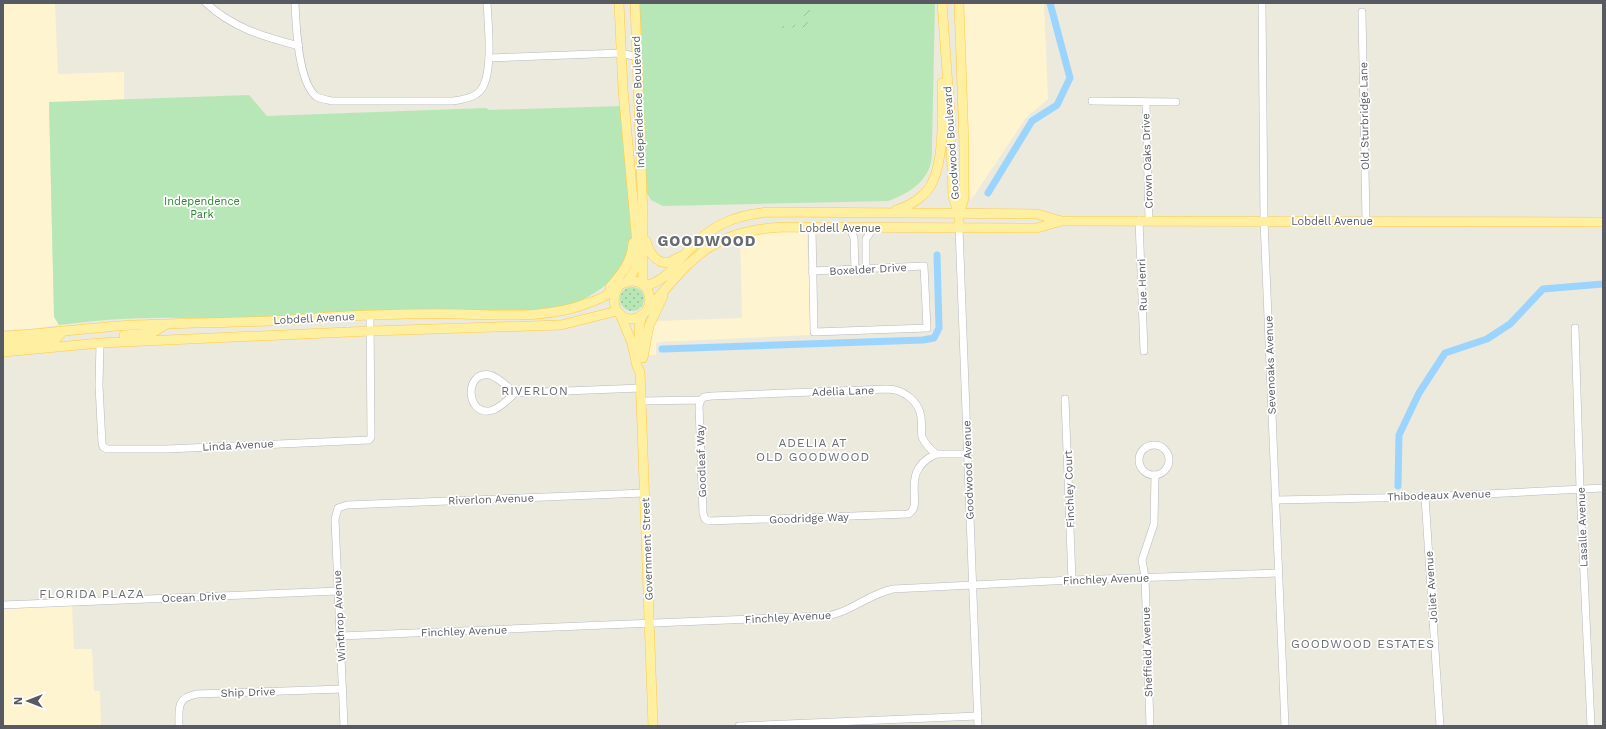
<svg xmlns="http://www.w3.org/2000/svg" width="1606" height="729" font-family="'Work Sans',sans-serif">
	<style>
		.commercial { fill: #fff4d0 }
		.grass { fill: url(#grass-dots) }
		.park { fill: #b7e7b6 }
		.garden { fill: url(#garden-furrows) }
		.lines { fill: none; stroke-linecap: round; stroke-linejoin: round }
		.canal { stroke: #9bd4ff; stroke-width: 7 }
		.minor-casing { stroke: #b6b9bf; stroke-width: 8 }
		.major-casing { stroke: #ffca44; stroke-width: 10 }
		.minor { stroke: #fff; stroke-width: 7 }
		.major { stroke: #ffefa0; stroke-width: 9 }
		.labels { text-anchor: middle; stroke-width: 3.5; stroke-linejoin: round; paint-order: stroke }
		.street-label { font-size: 11px; fill: #575b61; stroke: #fff }
		.park-label { font-size: 11px; fill: #2b842e; stroke: #fff }
		.neighbourhood-label { font-size: 12px; letter-spacing: 1px; fill: #686d73; stroke: #fff }
		.district-label { font-size: 15px; font-weight: bold; letter-spacing: 1px; fill: #686d73; stroke: #fff }
	</style>
	<defs>
		<pattern id="grass-dots" width="8" height="8" patternUnits="userSpaceOnUse"><rect width="8" height="8" fill="#b7e7b6"/><path d="M2 2h.1M6 6h.1" fill="none" stroke="#98be97" stroke-width="1.8" stroke-linecap="round"/></pattern>
		<pattern id="garden-furrows" width="10" height="10" patternUnits="userSpaceOnUse"><rect width="10" height="10" fill="#b7e7b6"/><path d="M-1 1l2-2M0 10L10 0M9 11l2-2" fill="none" stroke="#98be97"/></pattern>
	</defs>
	<rect width="100%" height="100%" fill="#ece9dd"/>
	<!-- commercial -->
	<g class="commercial">
		<polygon points="3,3 55,3 58,74 124,72 124,99 49,103 54,316 59,325 29,329 3,330"/>
		<polygon points="961,3 1044,3 1048,99 1026,118 971,200 967,163"/>
		<polygon points="774,231 807,231 811,335 658,342 656,343 656,355 648,355 654,321 742,318 740,236"/>
		<polygon points="72,604 74,649 92,649 94,691 100,691 101,726 3,726 3,611 8,607"/>
	</g>
	<!-- grass -->
	<circle class="grass" cx="632" cy="299" r="12"/>
	<!-- park -->
	<g class="park">
		<path d="M638,3H935L932,144C932,150 932,157 931,163C925,184 907,194 888,201L663,206L651,200L645,190Z"/>
		<path d="M249,95L267,116L486,108L489,110L621,106L631,223C631,232 633,242 629,251C616,287 587,299 554,311L210,319C159,316 109,318 59,325L54,317L49,102Z"/>
	</g>
	<!-- garden -->
	<polygon class="garden" points="807,3 811,3 807,27 781,28 781,26 804,24 804,9 807,9"/>
	<g class="lines">
		<!-- canal -->
		<g class="canal">
			<polyline points="988,193 1032,121 1057,105 1070,78 1050,3"/>
			<polyline points="662,349 923,340 934,338 939,328 937,255"/>
			<polyline points="1398,486 1399,435 1419,393 1445,353 1487,339 1510,324 1543,289 1603,284"/>
		</g>
		<defs>
			<g id="minor">
				<path d="M206,3C233,28 264,37 299,46"/>
				<path d="M295,3C296,25 298,84 317,97C321,99 328,100 332,101H452C461,100 474,98 480,91C494,76 488,23 487,3"/>
				<polyline points="1262,3 1264,221 1285,726"/>
				<polyline points="1362,12 1366,221"/>
				<polyline points="489,58 621,53 637,57"/>
				<polyline points="1092,101 1176,102"/>
				<polyline points="1146,102 1149,220"/>
				<polyline points="1139,220 1144,351"/>
				<polyline points="850,228 854,238 855,269"/>
				<polyline points="959,228 978,726"/>
				<polyline points="866,269 866,239 873,228"/>
				<polyline points="812,271 924,266 927,328 814,332 812,228"/>
				<polyline points="1575,328 1580,488 1591,726"/>
				<polyline points="100,343 99,386 102,443 103,447 107,449 167,449 369,440 371,437 370,315"/>
				<path d="M515,393C509,388 498,377 490,375C463,370 466,419 493,410C501,407 509,399 515,393L641,388"/>
				<polyline points="1065,399 1072,580"/>
				<path d="M641,401L701,400L704,397L712,396L887,389C903,389 919,401 921,417C922,424 921,431 922,437C925,444 930,449 936,454C897,472 926,506 908,514L709,521L705,519L703,513L699,406L701,400"/>
				<circle cx="1154" cy="460" r="15"/>
				<polyline points="936,454 968,454"/>
				<polyline points="1425,497 1440,726"/>
				<polyline points="1276,500 1425,497 1603,488"/>
				<polyline points="3,605 338,591"/>
				<path d="M340,636L824,616C849,614 868,594 893,589L1072,580L1278,573"/>
				<path d="M179,726C179,708 176,698 197,694L343,689"/>
				<polyline points="344,726 335,519 338,508 347,505 644,493"/>
				<polyline points="739,726 978,716"/>
				<polyline points="1150,726 1145,577 1142,560 1154,524 1155,475"/>
			</g>
			<g id="major">
				<polyline points="619,3 623,90 638,255 635,269 627,282"/>
				<polyline points="635,3 643,218 643,285"/>
				<polyline points="942,3 950,114 953,197 959,215 959,228"/>
				<polyline points="959,3 964,145 964,198 959,215"/>
				<path d="M896,210C910,206 926,196 932,183C945,157 942,112 942,83"/>
				<path d="M646,241C649,252 656,265 670,262C674,260 678,257 682,256"/>
				<path d="M644,286C664,282 672,269 684,255C708,227 732,215 769,212L1037,214L1061,221L1603,222"/>
				<path d="M610,287C622,274 632,261 633,243"/>
				<path d="M649,308C693,257 712,230 784,227L1037,228L1061,221"/>
				<polyline points="620,314 632,343 637,366 640,372 653,726"/>
				<path d="M642,315C637,330 639,341 642,355"/>
				<polyline points="124,335 152,333 165,325"/>
				<path d="M3,336C41,334 80,329 118,326C168,323 219,323 270,321C304,319 337,316 370,315C400,314 430,313 460,314C502,315 548,319 588,303C594,301 600,299 605,296C614,290 623,280 634,281C651,283 655,306 642,315C624,328 605,306 619,286"/>
				<polyline points="3,345 55,340 63,331"/>
				<polyline points="3,352 100,343 371,331 561,325 617,311"/>
				<polyline points="643,358 649,326 663,296"/>
			</g>
		</defs>
		<!-- minor casing -->
		<use href="#minor" class="minor-casing"/>
		<!-- major casing -->
		<use href="#major" class="major-casing"/>
		<!-- minor -->
		<use href="#minor" class="minor"/>
		<!-- major -->
		<use href="#major" class="major"/>
	</g>
	<g class="labels">
		<!-- street labels -->
		<g class="street-label">
			<text transform="translate(638 102) rotate(-92)" y="4">Independence Boulevard</text>
			<text transform="translate(1364 116) rotate(-91)" y="4">Old Sturbridge Lane</text>
			<text transform="translate(951 143) rotate(-94)" y="4">Goodwood Boulevard</text>
			<text transform="translate(1147 161) rotate(-92)" y="4">Crown Oaks Drive</text>
			<text x="1332" y="225">Lobdell Avenue</text>
			<text x="840" y="232">Lobdell Avenue</text>
			<text transform="translate(868 269) rotate(-3)" y="4">Boxelder Drive</text>
			<text transform="translate(1142 285) rotate(-92)" y="4">Rue Henri</text>
			<text transform="translate(314 318) rotate(-3)" y="4">Lobdell Avenue</text>
			<text transform="translate(1270 365) rotate(-92)" y="4">Sevenoaks Avenue</text>
			<text transform="translate(843 391) rotate(-2)" y="4">Adelia Lane</text>
			<text transform="translate(238 445) rotate(-3)" y="4">Linda Avenue</text>
			<text transform="translate(701 461) rotate(-92)" y="4">Goodleaf Way</text>
			<text transform="translate(968 470) rotate(-92)" y="4">Goodwood Avenue</text>
			<text transform="translate(1069 489) rotate(-92)" y="4">Finchley Court</text>
			<text transform="translate(1439 495) rotate(-2)" y="4">Thibodeaux Avenue</text>
			<text transform="translate(491 499) rotate(-2)" y="4">Riverlon Avenue</text>
			<text transform="translate(809 518) rotate(-2)" y="4">Goodridge Way</text>
			<text transform="translate(1582 527) rotate(-92)" y="4">Lasalle Avenue</text>
			<text transform="translate(647 549) rotate(-92)" y="4">Government Street</text>
			<text transform="translate(1106 579) rotate(-2)" y="4">Finchley Avenue</text>
			<text transform="translate(1431 587) rotate(-94)" y="4">Joliet Avenue</text>
			<text transform="translate(194 597) rotate(-2)" y="4">Ocean Drive</text>
			<text transform="translate(339 616) rotate(-93)" y="4">Winthrop Avenue</text>
			<text transform="translate(788 617) rotate(-3)" y="4">Finchley Avenue</text>
			<text transform="translate(464 631) rotate(-2)" y="4">Finchley Avenue</text>
			<text transform="translate(1147 652) rotate(-92)" y="4">Sheffield Avenue</text>
			<text transform="translate(248 692) rotate(-2)" y="4">Ship Drive</text>
		</g>
		<!-- park labels -->
		<g class="park-label">
			<text x="202" y="205">Independence<tspan x="202" dy="13">Park</tspan></text>
		</g>
		<!-- neighbourhood labels -->
		<g class="neighbourhood-label">
			<text x="535" y="395">RIVERLON</text>
			<text x="813" y="447">ADELIA AT<tspan x="813" dy="14">OLD GOODWOOD</tspan></text>
			<text x="92" y="598">FLORIDA PLAZA</text>
			<text x="1363" y="648">GOODWOOD ESTATES</text>
		</g>
		<!-- district labels -->
		<g class="district-label">
			<text x="707" y="246">GOODWOOD</text>
		</g>
	</g>
	<!-- border -->
	<rect width="1606" height="729" fill="none" stroke="#575b61" stroke-width="8"/>
	<!-- north arrow -->
	<g transform="translate(28 701) rotate(270)" stroke="#ffffff" stroke-width="3" paint-order="stroke">
	<path d="M0-3L7 15L0 10L-7 15Z" fill="#575b61"/>
	<text y="-6" font-size="11" font-weight="bold" text-anchor="middle" fill="#575b61">N</text>
	</g>
</svg>
